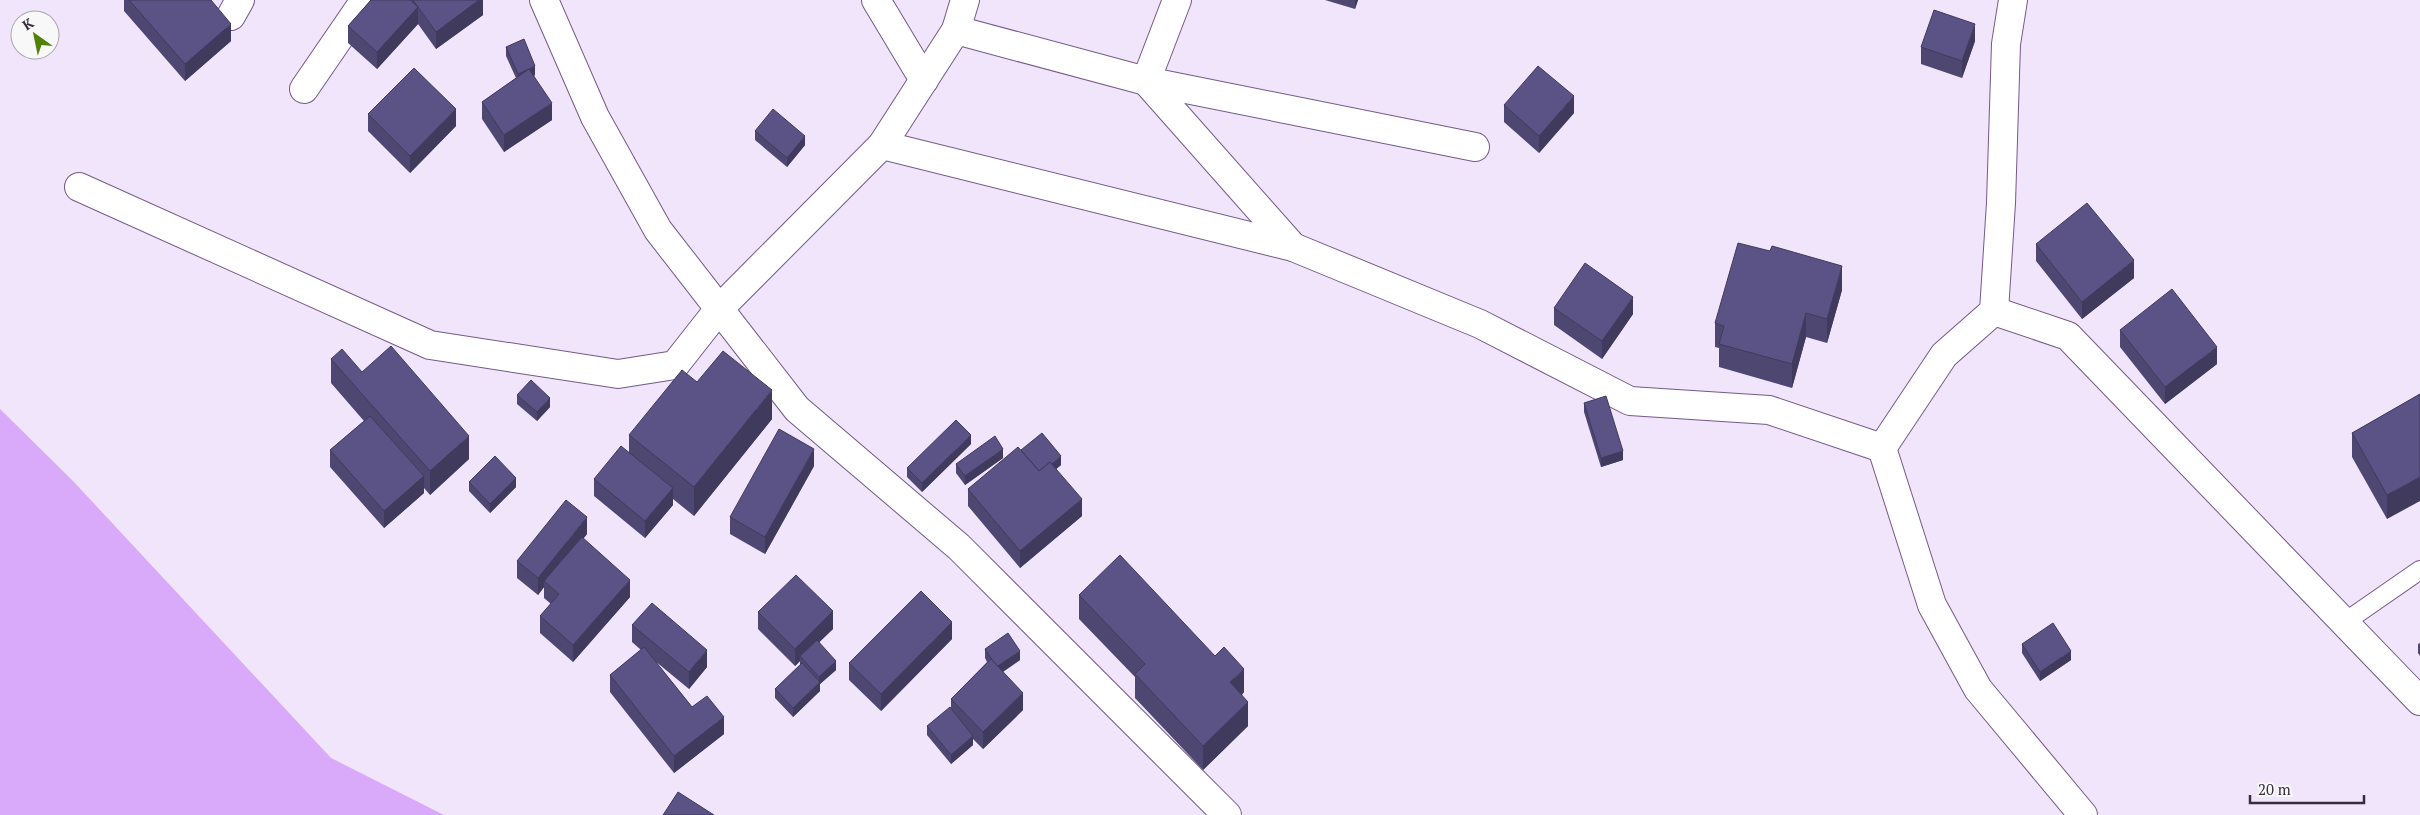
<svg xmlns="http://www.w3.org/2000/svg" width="2420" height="815" font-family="'PT Serif',serif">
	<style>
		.green { fill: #d8aaf9 }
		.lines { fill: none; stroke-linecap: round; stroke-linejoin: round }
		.service-casing { stroke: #755989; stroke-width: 20 }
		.minor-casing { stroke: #755989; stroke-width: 30 }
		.tertiary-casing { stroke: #755989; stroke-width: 30 }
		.service { stroke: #fff; stroke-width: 18 }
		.minor { stroke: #fff; stroke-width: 28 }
		.tertiary { stroke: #fff; stroke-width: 28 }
		.wall { fill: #4e4772 }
		.shaded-wall { fill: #403a5d }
		.building { fill: #5b5385; stroke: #403a5d }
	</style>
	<rect width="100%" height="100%" fill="#f1e5fb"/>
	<!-- green -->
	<polygon class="green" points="0,409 73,481 331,758 444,815 0,815"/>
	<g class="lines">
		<defs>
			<polyline id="service" points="2345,622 2420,570"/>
			<g id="minor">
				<polyline points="876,0 924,80"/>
				<polyline points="1177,0 1146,81 1293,247"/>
				<polyline points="231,16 240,0"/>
				<polyline points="956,30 1146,81 1475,147"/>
				<polyline points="304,89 365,0"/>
				<polyline points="882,145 1293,247 1480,324 1630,401 1769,410 1882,448 1932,605 1978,689 2083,815"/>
				<polyline points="79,187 430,345 618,374 675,365 719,309 882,145 956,30 965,0"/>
				<polyline points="1994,311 2068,336 2420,701"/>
				<polyline points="1882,448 1944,355 1994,311 2001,203 2006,44 2013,0"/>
			</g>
			<polyline id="tertiary" points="544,0 595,117 658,230 797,409 959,547 1227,815"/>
		</defs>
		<!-- service casing -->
		<use href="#service" class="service-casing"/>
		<!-- minor casing -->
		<use href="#minor" class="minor-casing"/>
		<!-- tertiary casing -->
		<use href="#tertiary" class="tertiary-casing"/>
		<!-- service -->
		<use href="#service" class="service"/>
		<!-- minor -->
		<use href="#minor" class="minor"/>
		<!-- tertiary -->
		<use href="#tertiary" class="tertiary"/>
	</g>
	<!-- wall -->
	<g class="wall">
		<polygon points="124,0 211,0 231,41 185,81 124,11"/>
		<polygon points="371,0 483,0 483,15 436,49 418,24 377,69 348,43 348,26"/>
		<polygon points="1325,0 1358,0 1355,9"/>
		<polygon points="1975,41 1962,78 1921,64 1921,47"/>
		<polygon points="506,47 535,75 534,76 552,120 504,152 482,119 482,102 516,78 506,56"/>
		<polygon points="1504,105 1574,113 1539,153 1504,122"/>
		<polygon points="368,114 456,126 410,173 368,131"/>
		<polygon points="755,131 805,145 787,167 755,140"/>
		<polygon points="2036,244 2134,278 2082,319 2036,261"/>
		<polygon points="1842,290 1827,343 1806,337 1792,388 1719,367 1719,348 1715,347 1715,323"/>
		<polygon points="1554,308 1633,314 1602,359 1554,325"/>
		<polygon points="2120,330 2217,364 2165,404 2120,347"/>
		<polygon points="331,359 362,372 469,459 430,495 424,488 424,493 384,528 330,467 330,450 364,421 331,383"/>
		<polygon points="697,382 772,419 694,516 673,499 673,505 645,538 594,496 594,479 629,452 629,435"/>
		<polygon points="2420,394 2387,519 2352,457 2352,433"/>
		<polygon points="517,395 550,407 537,421 517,404"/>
		<polygon points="1584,403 1623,460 1601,467 1584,412"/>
		<polygon points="971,444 922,492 907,477 907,468"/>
		<polygon points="1021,450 1061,465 1056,469 1082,516 1020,568 968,506 968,489"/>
		<polygon points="1003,458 965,485 956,473 956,464"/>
		<polygon points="814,466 765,554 730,534 730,517"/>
		<polygon points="469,482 516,487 490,513 469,491"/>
		<polygon points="587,534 583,539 630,597 573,662 540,633 540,616 551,604 544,598 544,587 538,595 517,578 517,561"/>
		<polygon points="1079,595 1244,692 1242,695 1248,726 1203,770 1135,698 1135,677 1079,619"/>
		<polygon points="758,612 833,629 819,642 836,670 820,684 820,691 793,717 775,698 775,689 800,665 800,661 795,666 758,629"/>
		<polygon points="632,625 707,667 689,689 655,661 692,707 724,734 674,773 610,692 610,675 641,650 632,642"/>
		<polygon points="952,639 881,711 849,680 849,663"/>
		<polygon points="2420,643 2420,656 2418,653 2418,644"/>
		<polygon points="2022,644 2071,660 2040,681 2022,653"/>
		<polygon points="985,649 1020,660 1003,672 1023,710 983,749 973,739 973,745 951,764 927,735 927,726 951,708 951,699 987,662 985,658"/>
	</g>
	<!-- shaded-wall -->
	<g class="shaded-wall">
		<polygon points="479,0 483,0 483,15 436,49 436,32"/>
		<polygon points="1355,0 1358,0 1355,9"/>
		<polygon points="418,7 418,24 377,69 377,52"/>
		<polygon points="231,24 231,41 185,81 185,64"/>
		<polygon points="1975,24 1975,41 1962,78 1962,61"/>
		<polygon points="535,66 535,75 518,83 518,74"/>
		<polygon points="1574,96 1574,113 1539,153 1539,136"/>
		<polygon points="552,103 552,120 504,152 504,135"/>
		<polygon points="456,109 456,126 410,173 410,156"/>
		<polygon points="805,136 805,145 787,167 787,158"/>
		<polygon points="2134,260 2134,278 2082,319 2082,302"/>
		<polygon points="1842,266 1842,290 1827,343 1827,319"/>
		<polygon points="1633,297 1633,314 1602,359 1602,341"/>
		<polygon points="1806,313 1806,337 1792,388 1792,364"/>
		<polygon points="2217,347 2217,364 2165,404 2165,387"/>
		<polygon points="772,390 772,419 694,516 694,487"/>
		<polygon points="550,398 550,407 537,421 537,412"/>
		<polygon points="971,435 971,444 922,492 922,483"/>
		<polygon points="469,436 469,459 430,495 430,471"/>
		<polygon points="814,449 814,466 765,554 765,537"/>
		<polygon points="1003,449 1003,458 965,485 965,476"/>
		<polygon points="1623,451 1623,460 1601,467 1601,458"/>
		<polygon points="1061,456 1061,465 1039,484 1039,475"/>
		<polygon points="424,476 424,493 384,528 384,511"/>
		<polygon points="2420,477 2420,501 2387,519 2387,495"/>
		<polygon points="516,478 516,487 490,513 490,504"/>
		<polygon points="673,488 673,505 645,538 645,521"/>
		<polygon points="1082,499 1082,516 1020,568 1020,551"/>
		<polygon points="587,517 587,534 547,583 544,581 544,587 538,595 538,578"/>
		<polygon points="630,580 630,597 573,662 573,645"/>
		<polygon points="833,611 833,629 802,659 800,656 800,661 795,666 795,649"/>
		<polygon points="952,622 952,639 881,711 881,694"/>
		<polygon points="707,650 707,667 689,689 689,672"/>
		<polygon points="1020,651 1020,660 996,676 996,667"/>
		<polygon points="2071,651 2071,660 2040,681 2040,672"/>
		<polygon points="836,661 836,670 820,684 820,691 793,717 793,708 819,683 819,677"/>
		<polygon points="1244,669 1244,692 1230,706 1230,682"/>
		<polygon points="1023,693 1023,710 983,749 983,732"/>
		<polygon points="1248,702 1248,726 1203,770 1203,746"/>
		<polygon points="724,717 724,734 674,773 674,756"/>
		<polygon points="973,736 973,745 951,764 951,755"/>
	</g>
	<!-- building -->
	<g class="building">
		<polygon points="129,0 211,0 231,24 185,64"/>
		<polygon points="371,0 410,0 418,7 377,52 348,26"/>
		<polygon points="413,0 479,0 436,32"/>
		<polygon points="1934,10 1975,24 1962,61 1921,47"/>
		<polygon points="524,39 535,66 518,74 506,47"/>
		<polygon points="1538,66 1574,96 1539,136 1504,105"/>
		<polygon points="414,68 456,109 410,156 368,114"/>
		<polygon points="529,69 552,103 504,135 482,102"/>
		<polygon points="773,109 805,136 787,158 755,131"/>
		<polygon points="2087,203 2134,260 2082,302 2036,244"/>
		<polygon points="1738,243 1770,251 1772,246 1842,266 1827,319 1806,313 1792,364 1719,344 1724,326 1715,323"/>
		<polygon points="1585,263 1633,297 1602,341 1554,308"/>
		<polygon points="2172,289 2217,347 2165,387 2120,330"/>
		<polygon points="391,346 469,436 430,471 331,359 342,349 362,372"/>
		<polygon points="723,351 772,390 694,487 629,435 682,370 697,382"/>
		<polygon points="531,380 550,398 537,412 517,395"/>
		<polygon points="2420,394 2420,477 2387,495 2352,433"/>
		<polygon points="1606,396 1623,451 1601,458 1584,403"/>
		<polygon points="370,416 424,476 384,511 330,450"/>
		<polygon points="956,420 971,435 922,483 907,468"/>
		<polygon points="779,429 814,449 765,537 730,517"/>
		<polygon points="1042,433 1061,456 1052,464 1050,462 1039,471 1021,450"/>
		<polygon points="995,436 1003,449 965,476 956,464"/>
		<polygon points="621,446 673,488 645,521 594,479"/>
		<polygon points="1018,447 1039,471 1050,462 1082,499 1020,551 968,489"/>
		<polygon points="495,456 516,478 490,504 469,482"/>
		<polygon points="566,500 587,517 538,578 517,561"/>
		<polygon points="582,537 630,580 573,645 540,616 559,594 544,581"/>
		<polygon points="1120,555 1215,656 1224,647 1244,669 1230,682 1248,702 1203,746 1135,674 1145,664 1079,595"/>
		<polygon points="796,575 833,611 795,649 758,612"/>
		<polygon points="921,591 952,622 881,694 849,663"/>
		<polygon points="652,603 707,650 689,672 632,625"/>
		<polygon points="2053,623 2071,651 2040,672 2022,644"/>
		<polygon points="1008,633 1020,651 998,666 993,661 985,649"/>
		<polygon points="817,640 836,661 819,677 800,656"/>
		<polygon points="644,647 692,707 707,696 724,717 674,756 610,675"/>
		<polygon points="991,659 1023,693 983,732 951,699"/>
		<polygon points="802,663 820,682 793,708 775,689"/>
		<polygon points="950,707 973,736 951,755 927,726"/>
		<polygon points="678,792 714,815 663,815"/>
	</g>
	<!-- north arrow -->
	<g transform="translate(35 35) rotate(327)"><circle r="24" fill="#f7f8f7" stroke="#aba6ae"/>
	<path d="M0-4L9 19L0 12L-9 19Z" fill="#538009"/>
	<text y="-8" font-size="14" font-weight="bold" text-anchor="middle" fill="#382c41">K</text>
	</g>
	<!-- scale -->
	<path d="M2250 795v8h114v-8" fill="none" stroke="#382c41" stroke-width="2.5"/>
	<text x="2258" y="795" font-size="15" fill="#382c41" stroke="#f7f8f7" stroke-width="4" paint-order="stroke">20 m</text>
</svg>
